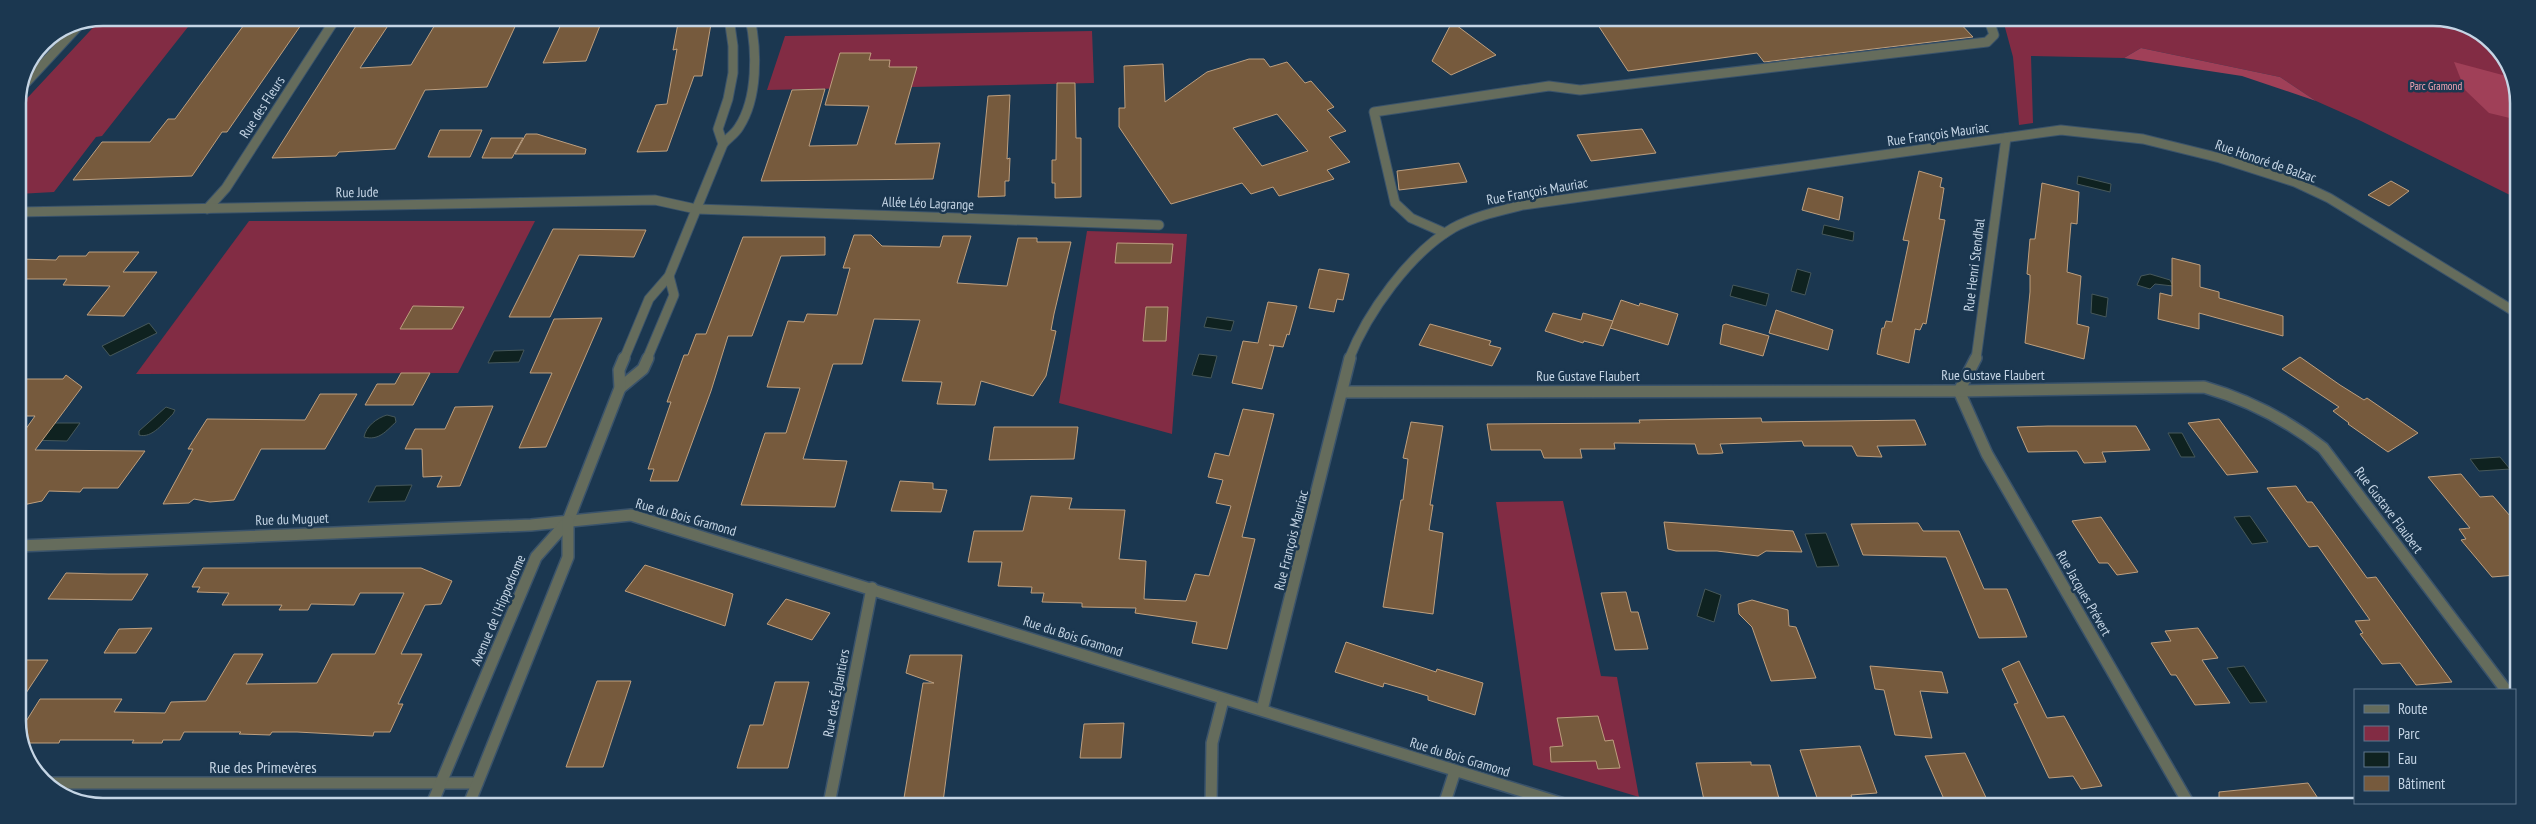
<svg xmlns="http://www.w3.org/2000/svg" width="2536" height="824" font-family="'PT Sans Narrow',sans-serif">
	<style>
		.green { fill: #822c44 }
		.forest { fill: #a04058 }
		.water { fill: #0f2220; stroke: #46585b }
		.building { fill: #765a3d; stroke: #bd9f7f; fill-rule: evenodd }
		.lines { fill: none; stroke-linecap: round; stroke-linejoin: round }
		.service-casing { stroke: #3a536b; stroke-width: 11 }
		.minor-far1-casing { stroke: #3a536b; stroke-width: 11 }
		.minor-casing { stroke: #3a536b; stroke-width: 14 }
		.tertiary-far1-casing { stroke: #3a536b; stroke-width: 11 }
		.tertiary-casing { stroke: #3a536b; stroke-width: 14 }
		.service { stroke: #656c5c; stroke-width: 9 }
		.minor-far1 { stroke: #656c5c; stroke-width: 9 }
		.minor { stroke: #656c5c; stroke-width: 11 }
		.tertiary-far1 { stroke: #656c5c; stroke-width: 9 }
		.tertiary { stroke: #656c5c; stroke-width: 11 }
		.labels { text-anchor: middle; stroke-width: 5; stroke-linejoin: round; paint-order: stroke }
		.far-park-label { font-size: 11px; fill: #f5a5b4; stroke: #1b3750 }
		.street-label { font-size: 14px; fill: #c5d5e5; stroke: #1b3750 }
		.near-street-label { font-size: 16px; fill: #c5d5e5; stroke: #1b3750 }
		.rim { fill: none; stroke: #c5d5e5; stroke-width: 2.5 }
	</style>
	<rect width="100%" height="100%" fill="#1b3750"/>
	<!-- green -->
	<g class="green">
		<polygon points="102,18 195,18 102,136 96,137 54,192 18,194 18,108"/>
		<polygon points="2003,20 2455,21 2501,51 2518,97 2518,199 2361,121 2316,101 2280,77 2141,48 2124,58 2031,56 2033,123 2019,125 2013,57"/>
		<polygon points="1092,31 1094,83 767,90 785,36"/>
		<polygon points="249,221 535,221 458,373 136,374"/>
		<polygon points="1087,231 1187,234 1172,434 1059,403"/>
		<polygon points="1563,501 1601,676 1617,677 1639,797 1533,765 1496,502"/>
	</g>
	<!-- forest -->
	<g class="forest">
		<polygon points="2141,48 2280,77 2316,101 2242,76 2124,58"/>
		<polygon points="2454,62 2510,77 2518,97 2518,120 2489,113 2465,90"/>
	</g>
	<!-- water -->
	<g class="water">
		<polygon points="2078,176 2111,184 2110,192 2077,184"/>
		<polygon points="1824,225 1854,232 1853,241 1822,234"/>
		<polygon points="1797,269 1811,273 1805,295 1791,291"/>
		<polygon points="2150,274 2170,280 2173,286 2155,284 2150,289 2137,285 2141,276"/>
		<polygon points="1733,285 1769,294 1766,306 1730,296"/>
		<polygon points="2092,294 2108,298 2106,317 2091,313"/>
		<polygon points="1207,317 1234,321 1231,331 1204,327"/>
		<polygon points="149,323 157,333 110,356 102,346"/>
		<polygon points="524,350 519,362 488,363 494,351"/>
		<polygon points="1199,354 1217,356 1211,378 1192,375"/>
		<path d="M166,407L175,410L173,414C164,422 152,439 139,435V431Z"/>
		<path d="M387,415L395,417L396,422C386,431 379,441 364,437C366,426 377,418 387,415Z"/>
		<polygon points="37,423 80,423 67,441 24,440"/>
		<polygon points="2168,433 2182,433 2195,457 2181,457"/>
		<polygon points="2500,457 2510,469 2479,471 2470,459"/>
		<polygon points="412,485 405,501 368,502 376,486"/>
		<polygon points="2250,516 2268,542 2252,544 2234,517"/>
		<polygon points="1826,533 1839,566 1817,567 1805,534"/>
		<polygon points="1705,589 1721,595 1714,622 1697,616"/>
		<polygon points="2244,666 2267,702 2250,703 2227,668"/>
	</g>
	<!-- building -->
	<g class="building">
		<polygon points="249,18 301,18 296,25 301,25 227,132 222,132 192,176 73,180 102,142 150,142 168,119 175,119"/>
		<polygon points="361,18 393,18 360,68 411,65 439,18 519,18 487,87 425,90 395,149 339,152 336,156 272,158"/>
		<polygon points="564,18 603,18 586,61 543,63"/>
		<polygon points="679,18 712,18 702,76 694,76 667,151 637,152 656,105 667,104 677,49 673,50"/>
		<polygon points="1594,19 1664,20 1667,24 1698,20 1730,20 1732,23 1756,20 1957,20 1973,37 1764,62 1757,53 1628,71"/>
		<polygon points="1452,22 1496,55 1451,75 1432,61"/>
		<polygon points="840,53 871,53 869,60 890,60 889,67 917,67 895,144 940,143 933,179 761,181 792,90 825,89 809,146 857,145 869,106 825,105"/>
		<path d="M1249,59H1264L1270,67L1287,62L1305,83L1311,81L1334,107L1327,110L1346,131L1329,137L1350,162L1327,170L1334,179L1279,196L1273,187L1251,194L1242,183L1171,204L1119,127V108H1125L1124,66L1163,64L1165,102L1207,72ZM1277,114L1308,151L1262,166L1233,128Z"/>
		<polygon points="1057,83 1075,83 1076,138 1081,138 1081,197 1055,198 1055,183 1052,183 1052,160 1056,160"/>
		<polygon points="1010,95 1007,159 1010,158 1009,181 1005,181 1005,196 978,197 988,96"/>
		<polygon points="1642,129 1656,153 1591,161 1577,135"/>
		<polygon points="440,130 482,130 470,157 428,157"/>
		<polygon points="526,134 537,134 586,149 585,154 515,154"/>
		<polygon points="491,138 523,138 512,158 482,158"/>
		<polygon points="1459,163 1467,182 1399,190 1397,171"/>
		<polygon points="1919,171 1942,178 1940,187 1944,188 1939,219 1945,220 1926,324 1923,323 1920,330 1915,329 1909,363 1877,354 1882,328 1884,328 1886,321 1892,322 1909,241 1903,240"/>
		<polygon points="2391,181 2409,191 2389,206 2368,195"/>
		<polygon points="2042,183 2079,192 2077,224 2071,223 2067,272 2081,276 2077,324 2089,327 2084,359 2025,343 2030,292 2030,275 2027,274 2030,239 2035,239"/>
		<polygon points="1808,188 1843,197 1839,220 1802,210"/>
		<polygon points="553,229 646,230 634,257 579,255 550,317 509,317"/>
		<polygon points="854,235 871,235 882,246 940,247 943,236 971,236 957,283 1007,286 1018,238 1037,238 1037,242 1071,242 1054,314 1051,330 1056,331 1046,376 1033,396 981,381 975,405 937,404 942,382 902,381 920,320 874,319 862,364 833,364 803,459 847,461 835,507 741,505 765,433 786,433 800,388 767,387 788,321 804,322 807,314 837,315 850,268 843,268"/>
		<polygon points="743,237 825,237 825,255 781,256 752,336 728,336 711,391 678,481 650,481 654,469 648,469 671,402 667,402 684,355 688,355 696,334 706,334"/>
		<polygon points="1117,243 1173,244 1171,263 1115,263"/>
		<polygon points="89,252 139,252 123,272 157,272 124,316 87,315 110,286 63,285 67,279 18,279 18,259 56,260 59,256 86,256"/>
		<polygon points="2172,258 2200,265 2200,287 2219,292 2219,298 2283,316 2283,336 2199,313 2199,329 2158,319 2160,293 2172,296"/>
		<polygon points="1319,269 1349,274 1343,300 1337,299 1334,312 1309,308"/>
		<polygon points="1621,300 1639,306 1640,303 1678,314 1668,345 1610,328"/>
		<polygon points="1268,302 1297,306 1289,335 1287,334 1283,347 1269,345 1274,346 1262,389 1232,383 1243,341 1258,343"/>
		<polygon points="413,306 464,307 452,329 400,329"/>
		<polygon points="1146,307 1168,307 1166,341 1143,341"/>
		<polygon points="1776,310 1833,330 1828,350 1769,333"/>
		<polygon points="1553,313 1581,320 1583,313 1613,321 1603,346 1584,341 1583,343 1545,331"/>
		<polygon points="602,318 546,447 519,448 552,373 530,373 554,319"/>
		<polygon points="1430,324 1491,341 1489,345 1501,348 1492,366 1419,345"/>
		<polygon points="1726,324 1769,336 1763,356 1720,344 1723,325"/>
		<polygon points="2300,357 2340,385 2364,400 2367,398 2418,433 2388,452 2348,424 2349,423 2333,411 2339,407 2282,369"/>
		<polygon points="401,373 430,373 413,405 365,405 377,384 395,384"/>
		<polygon points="66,375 82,387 35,450 145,451 118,488 83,488 80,492 49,491 42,501 18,506 18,440 35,416 18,416 18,379 63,379"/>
		<polygon points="320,394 357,394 325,449 261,449 234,500 210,502 194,499 189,503 163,504 193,449 188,449 207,419 305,420"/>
		<polygon points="493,406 460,486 437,487 442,476 423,477 422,449 405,449 415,429 445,429 455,407"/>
		<polygon points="1243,409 1274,414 1242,537 1255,539 1227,649 1192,643 1197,622 1135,613 1136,608 1082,607 1082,603 1042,602 1044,593 1031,593 1032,587 998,586 1002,562 968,562 974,531 1023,531 1031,496 1072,498 1069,509 1125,510 1119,559 1146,561 1144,599 1186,601 1195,574 1209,576 1231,506 1216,503 1223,480 1208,477 1215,453 1229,456"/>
		<polygon points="1761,418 1762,422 1915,420 1926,445 1877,446 1882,457 1857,456 1852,446 1804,446 1802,441 1720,444 1723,453 1710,454 1698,454 1695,444 1614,443 1615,449 1580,449 1582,458 1544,458 1541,450 1491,450 1487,424 1640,423 1639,420"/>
		<polygon points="2219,419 2258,472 2227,475 2188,423"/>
		<polygon points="1411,422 1443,426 1430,505 1433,505 1429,530 1443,533 1433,614 1383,607 1401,500 1403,500 1408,459 1403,458"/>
		<polygon points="2048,426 2136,426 2150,450 2102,452 2106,462 2084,463 2077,451 2028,452 2017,427"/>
		<polygon points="994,427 1078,427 1074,459 989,460"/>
		<polygon points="2461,474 2480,497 2493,496 2516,523 2516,575 2492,577 2461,540 2466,539 2459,529 2470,528 2428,477"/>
		<polygon points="900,481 933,483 933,489 947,490 941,512 891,511"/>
		<polygon points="2296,486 2307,502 2312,502 2367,578 2376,577 2452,682 2416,685 2400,663 2382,664 2360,634 2363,633 2355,621 2370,620 2318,546 2309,547 2267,488"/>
		<polygon points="2101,517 2138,572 2117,575 2108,563 2099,563 2072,521"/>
		<polygon points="1664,522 1793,531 1802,552 1766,551 1758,556 1717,551 1676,551 1668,549"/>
		<polygon points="1918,523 1923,531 1959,531 1984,589 2007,589 2027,637 1979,638 1946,557 1863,555 1851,524"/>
		<polygon points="645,565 733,594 725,626 625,591"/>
		<polygon points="203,568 421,568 452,581 441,604 425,605 401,654 422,654 398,704 403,704 390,732 374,732 373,736 297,732 272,732 270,735 239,734 241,732 184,732 180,740 163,740 162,743 132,743 134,740 60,740 59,743 24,743 20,731 40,699 122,699 114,712 165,713 171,702 206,701 234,654 263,654 246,684 317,683 332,654 375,654 404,593 360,593 354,605 311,604 308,610 279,610 282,605 222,605 229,593 197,592 200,587 192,587"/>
		<polygon points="66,573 108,574 148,574 132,600 48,599"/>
		<polygon points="1626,592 1631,612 1638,612 1648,649 1615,650 1601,593"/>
		<polygon points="786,599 830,613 812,640 767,624"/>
		<polygon points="1752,600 1788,610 1789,626 1796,627 1816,678 1771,681 1752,627 1739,614 1738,604"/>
		<polygon points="152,628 136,653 104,653 119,629"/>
		<polygon points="2198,628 2218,658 2202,660 2230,703 2195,705 2176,675 2171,675 2151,643 2171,641 2165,631"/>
		<polygon points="1346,642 1436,672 1437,669 1483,683 1475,715 1428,700 1428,696 1405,689 1384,683 1383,687 1335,672"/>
		<polygon points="910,655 962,655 943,802 903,804 923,683 934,683 906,673"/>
		<polygon points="18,660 48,660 18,705"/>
		<polygon points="2019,661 2047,718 2064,716 2102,786 2081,789 2073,776 2049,778 2014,704 2018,703 2002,669"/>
		<polygon points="1870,666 1942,672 1948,693 1920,691 1932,738 1895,735 1884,690 1875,689"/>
		<polygon points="597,681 631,681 603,767 566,767"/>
		<polygon points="775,682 809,682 788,768 737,768 750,725 763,725"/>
		<polygon points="1598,716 1605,741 1613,740 1620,768 1598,769 1596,761 1551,762 1550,747 1563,746 1557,718"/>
		<polygon points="1124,723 1121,758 1080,758 1084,724"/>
		<polygon points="1860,746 1877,793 1851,795 1854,804 1820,806 1800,750"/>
		<polygon points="1965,753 1990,806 1947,806 1925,756"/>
		<polygon points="1751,762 1751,765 1770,765 1781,806 1711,806 1710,800 1704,800 1696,763"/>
		<polygon points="2308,783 2323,806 2219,806 2219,792"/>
	</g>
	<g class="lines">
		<defs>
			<polyline id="service" points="1445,233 1411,218 1395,203 1374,112 1549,86 1580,90 1987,42 1994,35 1989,20"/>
			<g id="minor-far1">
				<polyline points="21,88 82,22"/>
				<polyline points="207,209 226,188 336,18"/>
				<polyline points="18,212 655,200 696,209 1159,225"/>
				<path d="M1349,359C1367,313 1410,253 1453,228C1475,216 1499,211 1523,205L2061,130L2143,139L2220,158L2295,182L2329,198L2517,313"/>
				<polyline points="1976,359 2006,138"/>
			</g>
			<g id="minor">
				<polyline points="1976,358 1959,391 1987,454 2190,806"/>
				<path d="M1343,392L1959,391L2204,387C2249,400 2286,419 2323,448L2506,690"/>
				<polyline points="18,546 531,525 631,515 1567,805"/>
				<polyline points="2515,701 2516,703"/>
				<polyline points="1262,710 1350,358"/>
				<polyline points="49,783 477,783"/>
				<polyline points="829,804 872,588"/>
				<polyline points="1211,805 1212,743 1223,700"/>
				<polyline points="1444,805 1455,771"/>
			</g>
			<g id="tertiary-far1">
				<path d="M723,144C728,138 735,134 739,127C758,98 757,51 750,18"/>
				<polyline points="624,359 649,299 669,276 723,144 718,129 728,99 733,73 733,46 729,18"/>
				<polyline points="647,359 674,295 669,276"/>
			</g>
			<g id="tertiary">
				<polyline points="620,388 643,369 648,358"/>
				<polyline points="432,804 536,557 568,521 620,388 619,370 624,358"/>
				<polyline points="469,804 568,557 568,521"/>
			</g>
		</defs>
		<!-- service casing -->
		<use href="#service" class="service-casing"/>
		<!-- minor-far1 casing -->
		<use href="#minor-far1" class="minor-far1-casing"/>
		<!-- minor casing -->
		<use href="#minor" class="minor-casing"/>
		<!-- tertiary-far1 casing -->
		<use href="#tertiary-far1" class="tertiary-far1-casing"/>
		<!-- tertiary casing -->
		<use href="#tertiary" class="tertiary-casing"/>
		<!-- service -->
		<use href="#service" class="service"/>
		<!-- minor-far1 -->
		<use href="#minor-far1" class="minor-far1"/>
		<!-- minor -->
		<use href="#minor" class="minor"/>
		<!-- tertiary-far1 -->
		<use href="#tertiary-far1" class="tertiary-far1"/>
		<!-- tertiary -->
		<use href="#tertiary" class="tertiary"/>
	</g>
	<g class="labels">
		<!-- far-park labels -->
		<g class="far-park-label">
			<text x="2436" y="90">Parc Gramond</text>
		</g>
		<!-- street labels -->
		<g class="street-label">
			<text transform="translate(262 107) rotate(-57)" y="5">Rue des Fleurs</text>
			<text transform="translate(1938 134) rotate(-8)" y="5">Rue François Mauriac</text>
			<text transform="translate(2266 161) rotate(19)" y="5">Rue Honoré de Balzac</text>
			<text transform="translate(1537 191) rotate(-10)" y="5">Rue François Mauriac</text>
			<text transform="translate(357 192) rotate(-1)" y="5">Rue Jude</text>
			<text transform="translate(928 203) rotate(2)" y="5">Allée Léo Lagrange</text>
			<text transform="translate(1974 265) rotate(-83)" y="5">Rue Henri Stendhal</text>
			<text x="1993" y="380">Rue Gustave Flaubert</text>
			<text x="1588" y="381">Rue Gustave Flaubert</text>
			<text transform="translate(2389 510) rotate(53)" y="5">Rue Gustave Flaubert</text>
			<text transform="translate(686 517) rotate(16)" y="5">Rue du Bois Gramond</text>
			<text transform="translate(292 519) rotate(-2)" y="5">Rue du Muguet</text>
			<text transform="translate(1291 540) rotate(-76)" y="5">Rue François Mauriac</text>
			<text transform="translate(2084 593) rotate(60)" y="5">Rue Jacques Prévert</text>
			<text transform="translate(498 610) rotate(-67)" y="5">Avenue de l'Hippodrome</text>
			<text transform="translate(1073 636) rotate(18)" y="5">Rue du Bois Gramond</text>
			<text transform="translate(836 693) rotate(-79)" y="5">Rue des Églantiers</text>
			<text transform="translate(1460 757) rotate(17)" y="5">Rue du Bois Gramond</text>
		</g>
		<!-- near-street labels -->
		<g class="near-street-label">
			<text x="263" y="773">Rue des Primevères</text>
		</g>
	</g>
	<!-- crop -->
	<path d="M0 0H2536V824H0ZM103 26H2433A77 77 0 0 1 2510 103V721A77 77 0 0 1 2433 798H103A77 77 0 0 1 26 721V103A77 77 0 0 1 103 26Z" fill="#1b3750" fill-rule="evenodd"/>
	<path class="rim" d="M103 26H2433A77 77 0 0 1 2510 103V721A77 77 0 0 1 2433 798H103A77 77 0 0 1 26 721V103A77 77 0 0 1 103 26Z"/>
	<!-- legend -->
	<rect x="2354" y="689" width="162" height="115" fill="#1b3750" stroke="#5f768c"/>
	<rect x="2364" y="705" width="25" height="8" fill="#656c5c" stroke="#5f768c"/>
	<text x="2398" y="714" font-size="15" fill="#c5d5e5">Route</text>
	<rect x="2364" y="726" width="25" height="15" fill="#822c44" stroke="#5f768c"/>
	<text x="2398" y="739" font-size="15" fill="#c5d5e5">Parc</text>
	<rect x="2364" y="752" width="25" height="15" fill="#0f2220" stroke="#5f768c"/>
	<text x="2398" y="764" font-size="15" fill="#c5d5e5">Eau</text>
	<rect x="2364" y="776" width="25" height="15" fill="#765a3d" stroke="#5f768c"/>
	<text x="2398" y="789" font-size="15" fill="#c5d5e5">Bâtiment</text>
</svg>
